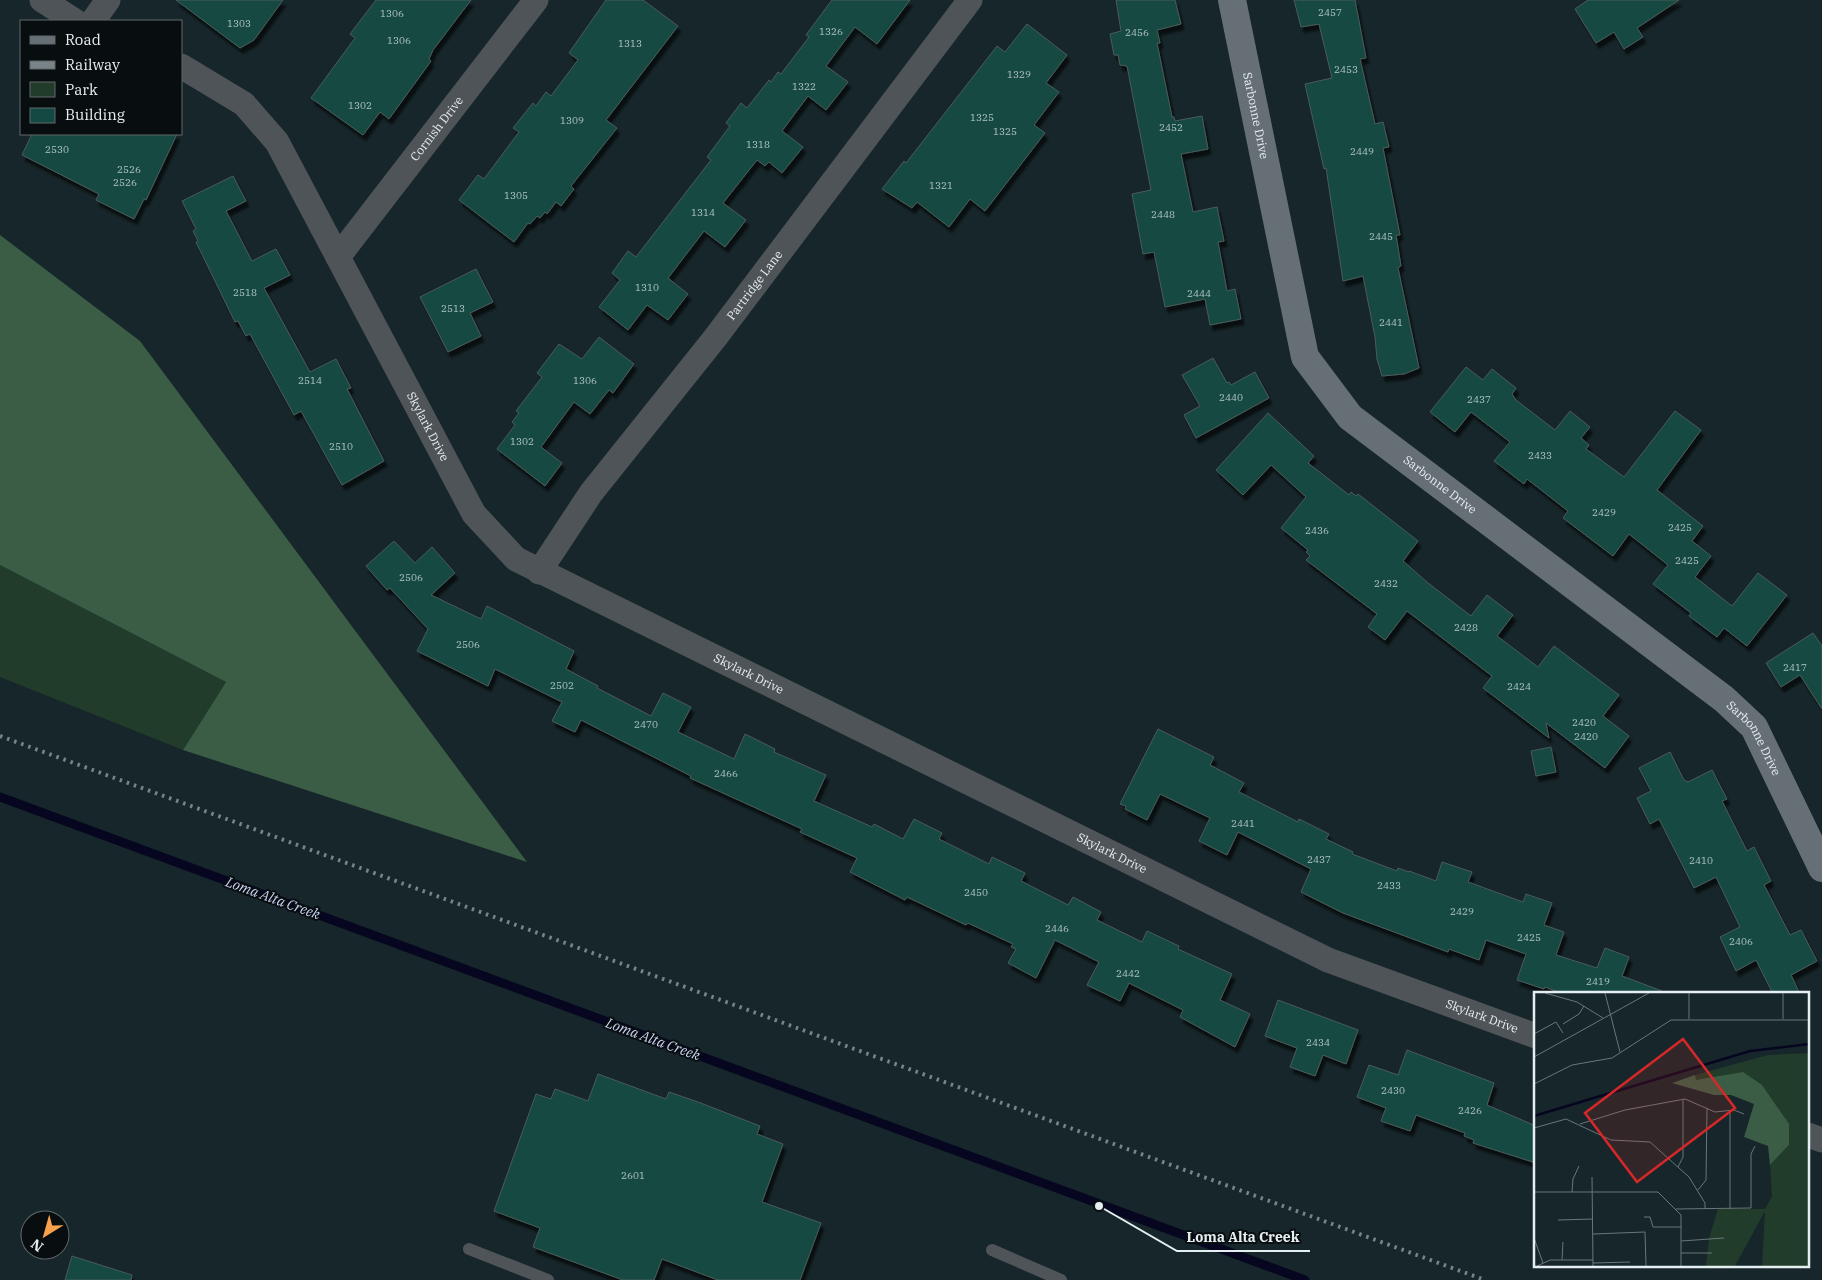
<svg xmlns="http://www.w3.org/2000/svg" width="1822" height="1280" font-family="'IBM Plex Serif',serif">
	<style>
		.green { fill: #213c2a }
		.forest { fill: #3b5d45 }
		.lines { fill: none; stroke-linecap: round; stroke-linejoin: round }
		.stream { stroke: #060620; stroke-width: 9 }
		.building { fill: #144842; stroke: #4b5c59; filter: url(#shadow) }
		.lane { stroke: #4f5459; stroke-width: 12 }
		.street { stroke: #4f5459; stroke-width: 25 }
		.secondary { stroke: #676f76; stroke-width: 28 }
		.rail { stroke: #788487; stroke-width: 4; stroke-dasharray: 2.5 5; stroke-linecap: butt }
		.labels { text-anchor: middle; stroke-width: 4; stroke-linejoin: round; paint-order: stroke }
		.number-label { font-size: 10px; fill: #b1c4c5 }
		.street-label { font-size: 12px; fill: #e5eef1; stroke: #080e10 }
		.water-label { font-size: 14px; font-style: italic; fill: #cdd5f9; stroke: #080e10 }
		.inset-river { fill: none; stroke: #060620; stroke-width: 2.5 }
		.inset-road { fill: none; stroke: #69767a; stroke-width: 1 }
		.view { fill: #d62828; fill-opacity: 0.15; stroke: #d62828; stroke-width: 2.5 }
		.inset-edge { fill: none; stroke: #e5eef1; stroke-width: 2.5 }
		.leader { fill: none; stroke: #e5eef1; stroke-width: 2 }
		.callout-dot { fill: #e5eef1; stroke: #080e10; stroke-width: 2 }
		.callout-label { font-size: 14px; text-anchor: middle; font-weight: bold; fill: #e5eef1; stroke: #080e10; stroke-width: 4; stroke-linejoin: round; paint-order: stroke }
	</style>
	<defs>
		<filter id="shadow"><feDropShadow dx="3" dy="5.5" stdDeviation="1" flood-color="#0009"/></filter>
	</defs>
	<rect width="100%" height="100%" fill="#17262a"/>
	<!-- green -->
	<polygon class="green" points="0,565 226,682 183,750 0,677"/>
	<!-- forest -->
	<polygon class="forest" points="0,235 140,341 527,862 183,750 226,682 0,565"/>
	<g class="lines">
		<!-- stream -->
		<polyline class="stream" points="0,797 1305,1280"/>
	</g>
	<!-- building -->
	<g class="building">
		<polygon points="176,0 283,0 254,40 240,48"/>
		<polygon points="376,0 471,0 433,50 429,59 431,61 389,119 380,112 363,135 311,98 355,38 350,34"/>
		<polygon points="606,0 643,0 678,26 606,120 617,128 571,186 574,189 561,206 556,202 547,214 545,212 540,218 537,216 530,224 528,223 514,242 459,200 478,175 484,179 519,132 513,128 533,103 536,106 546,92 551,96 578,60 569,53"/>
		<polygon points="832,0 910,0 877,44 855,27 826,66 848,82 826,110 808,96 782,131 803,147 782,173 769,162 765,166 757,160 723,203 746,220 725,247 704,231 668,278 688,294 668,320 647,305 628,330 599,307 620,280 612,273 628,251 636,257 711,160 707,157 730,126 726,123 741,103 747,108 769,80 771,82 778,72 781,74 809,37 806,35"/>
		<polygon points="1116,0 1175,0 1181,24 1157,30 1160,43 1157,43 1172,117 1174,117 1175,121 1202,116 1208,149 1181,154 1193,212 1217,207 1224,241 1218,242 1227,291 1235,289 1241,319 1210,325 1205,299 1165,307 1154,252 1143,254 1132,194 1151,190 1127,66 1120,65 1118,55 1114,55 1110,34 1121,31"/>
		<polygon points="1294,0 1355,0 1366,58 1360,59 1375,124 1383,122 1389,147 1383,148 1400,235 1396,235 1401,266 1398,268 1419,368 1404,374 1382,376 1377,359 1375,337 1363,276 1343,281 1326,168 1324,169 1305,84 1332,78 1319,24 1301,27"/>
		<polygon points="1588,0 1679,0 1637,28 1643,37 1624,49 1614,32 1596,43 1575,9"/>
		<polygon points="1027,24 1067,55 1046,83 1059,92 1034,125 1045,133 985,211 970,199 949,227 917,202 912,208 882,189 904,161 906,163 997,46 1005,52"/>
		<polygon points="32,134 177,134 146,200 144,199 134,219 96,200 99,194 22,155"/>
		<polygon points="233,176 246,201 226,211 252,261 276,249 290,275 264,288 310,372 336,359 351,388 347,389 384,461 342,485 301,411 294,415 250,334 246,336 238,321 235,322 196,242 198,241 193,231 196,229 182,201"/>
		<polygon points="476,269 493,302 470,313 481,336 448,352 420,297"/>
		<polygon points="599,337 634,364 613,393 609,390 590,414 574,402 541,447 562,463 545,486 497,449 515,425 512,422 519,413 516,411 542,377 537,373 559,344 582,359"/>
		<polygon points="1213,358 1227,383 1229,382 1231,385 1255,372 1269,398 1196,438 1184,415 1200,406 1182,375"/>
		<polygon points="1466,367 1483,380 1492,369 1516,388 1512,394 1516,400 1555,430 1570,411 1590,427 1581,438 1589,445 1586,449 1624,477 1675,411 1701,430 1657,490 1703,526 1692,541 1711,556 1695,577 1732,606 1758,573 1787,595 1747,646 1724,628 1717,637 1689,616 1691,613 1653,584 1668,565 1629,534 1613,556 1563,518 1568,511 1527,479 1524,484 1494,461 1510,442 1471,412 1455,432 1430,412"/>
		<polygon points="1268,413 1314,456 1308,463 1349,495 1351,492 1356,496 1358,494 1418,541 1403,561 1428,583 1471,616 1487,595 1513,615 1497,636 1538,667 1554,646 1619,695 1603,716 1629,736 1605,768 1546,723 1549,738 1483,688 1492,676 1407,611 1385,640 1368,627 1377,614 1306,560 1310,556 1306,552 1308,550 1281,528 1306,497 1271,465 1243,495 1216,470"/>
		<polygon points="394,541 415,563 432,547 455,573 431,595 481,619 487,606 574,651 566,669 598,686 597,688 651,716 663,693 691,707 678,732 734,759 745,734 775,749 774,752 826,775 814,801 872,827 874,824 903,839 914,819 942,833 939,839 989,864 992,857 1025,873 1021,881 1068,905 1073,897 1101,912 1097,920 1142,942 1147,931 1179,946 1178,949 1232,974 1220,1000 1250,1014 1235,1047 1180,1017 1183,1010 1129,983 1120,1001 1087,985 1099,962 1055,940 1036,978 1008,963 1016,949 1011,947 1013,944 968,923 966,925 907,897 905,900 850,872 857,858 800,832 802,829 690,778 691,776 581,720 575,732 552,721 562,702 495,669 488,686 417,651 428,629 390,588 387,590 366,566"/>
		<polygon points="1813,633 1822,646 1822,709 1800,675 1781,687 1766,663"/>
		<polygon points="1158,729 1214,757 1210,765 1244,783 1239,792 1298,822 1299,819 1329,834 1326,839 1353,852 1352,854 1397,871 1398,868 1409,872 1409,871 1436,881 1442,862 1472,872 1468,882 1523,902 1526,894 1552,903 1544,925 1564,932 1556,955 1597,968 1605,948 1629,957 1622,976 1662,991 1662,994 1564,994 1545,987 1544,989 1517,980 1526,954 1486,940 1479,960 1449,949 1448,952 1343,913 1301,892 1311,869 1238,832 1227,855 1199,841 1210,818 1160,794 1147,820 1125,809 1126,806 1120,804"/>
		<polygon points="1551,747 1556,772 1536,776 1531,751"/>
		<polygon points="1670,752 1684,780 1688,782 1712,770 1727,799 1722,801 1747,851 1754,847 1771,881 1764,885 1790,935 1801,930 1817,961 1791,975 1800,994 1773,994 1756,960 1736,971 1720,937 1740,927 1716,877 1694,888 1659,819 1650,824 1637,798 1651,791 1639,768"/>
		<polygon points="1278,1000 1358,1030 1346,1064 1323,1055 1315,1076 1290,1067 1297,1048 1265,1036"/>
		<polygon points="1407,1050 1494,1083 1487,1105 1536,1126 1536,1163 1473,1143 1474,1140 1464,1136 1465,1133 1416,1115 1410,1131 1381,1121 1386,1108 1357,1097 1369,1065 1398,1075"/>
		<polygon points="598,1074 666,1099 669,1092 698,1102 760,1126 757,1134 783,1144 762,1202 821,1223 800,1280 718,1280 662,1259 654,1280 623,1280 533,1247 540,1228 494,1211 536,1094 551,1099 555,1089 588,1101"/>
		<polygon points="72,1256 132,1275 131,1280 65,1280"/>
	</g>
	<g class="lines">
		<!-- lane -->
		<g class="lane">
			<polyline points="469,1249 548,1280"/>
			<polyline points="992,1250 1061,1280"/>
		</g>
		<!-- street -->
		<g class="street">
			<polyline points="42,0 75,21"/>
			<polyline points="93,21 108,0"/>
			<path id="s1" d="M181,66L244,104L277,142L474,514L516,559L1328,960L1536,1036"/>
			<path id="s2" d="M338,257L536,0"/>
			<path id="s3" d="M539,572L591,493L715,338L970,0"/>
			<polyline points="1808,1135 1822,1140"/>
		</g>
		<!-- secondary -->
		<path class="secondary" id="s4" d="M1232,0L1305,357L1350,417L1724,699L1754,727L1822,868"/>
		<!-- rail -->
		<polyline class="rail" points="0,736 1485,1280"/>
	</g>
	<g class="labels">
		<!-- number labels -->
		<g class="number-label">
			<text x="1330" y="16">2457</text>
			<text x="392" y="17">1306</text>
			<text x="239" y="27">1303</text>
			<text x="831" y="35">1326</text>
			<text x="1137" y="36">2456</text>
			<text x="399" y="44">1306</text>
			<text x="630" y="47">1313</text>
			<text x="1346" y="73">2453</text>
			<text x="1019" y="78">1329</text>
			<text x="804" y="90">1322</text>
			<text x="360" y="109">1302</text>
			<text x="982" y="121">1325</text>
			<text x="572" y="124">1309</text>
			<text x="1171" y="131">2452</text>
			<text x="1005" y="135">1325</text>
			<text x="758" y="148">1318</text>
			<text x="57" y="153">2530</text>
			<text x="1362" y="155">2449</text>
			<text x="129" y="173">2526</text>
			<text x="125" y="186">2526</text>
			<text x="941" y="189">1321</text>
			<text x="516" y="199">1305</text>
			<text x="703" y="216">1314</text>
			<text x="1163" y="218">2448</text>
			<text x="1381" y="240">2445</text>
			<text x="647" y="291">1310</text>
			<text x="245" y="296">2518</text>
			<text x="1199" y="297">2444</text>
			<text x="453" y="312">2513</text>
			<text x="1391" y="326">2441</text>
			<text x="310" y="384">2514</text>
			<text x="585" y="384">1306</text>
			<text x="1231" y="401">2440</text>
			<text x="1479" y="403">2437</text>
			<text x="522" y="445">1302</text>
			<text x="341" y="450">2510</text>
			<text x="1540" y="459">2433</text>
			<text x="1604" y="516">2429</text>
			<text x="1680" y="531">2425</text>
			<text x="1317" y="534">2436</text>
			<text x="1687" y="564">2425</text>
			<text x="411" y="581">2506</text>
			<text x="1386" y="587">2432</text>
			<text x="1466" y="631">2428</text>
			<text x="468" y="648">2506</text>
			<text x="1795" y="671">2417</text>
			<text x="562" y="689">2502</text>
			<text x="1519" y="690">2424</text>
			<text x="1584" y="726">2420</text>
			<text x="646" y="728">2470</text>
			<text x="1586" y="740">2420</text>
			<text x="726" y="777">2466</text>
			<text x="1243" y="827">2441</text>
			<text x="1319" y="863">2437</text>
			<text x="1701" y="864">2410</text>
			<text x="1389" y="889">2433</text>
			<text x="976" y="896">2450</text>
			<text x="1462" y="915">2429</text>
			<text x="1057" y="932">2446</text>
			<text x="1529" y="941">2425</text>
			<text x="1741" y="945">2406</text>
			<text x="1128" y="977">2442</text>
			<text x="1598" y="985">2419</text>
			<text x="1318" y="1046">2434</text>
			<text x="1393" y="1094">2430</text>
			<text x="1470" y="1114">2426</text>
			<text x="633" y="1179">2601</text>
		</g>
		<!-- street labels -->
		<g class="street-label">
			<text dy="4" stroke="none"><textPath href="#s4" startOffset="118">Sarbonne Drive</textPath></text>
			<text dy="4" stroke="none"><textPath href="#s2" startOffset="162">Cornish Drive</textPath></text>
			<text dy="4" stroke="none"><textPath href="#s3" startOffset="359">Partridge Lane</textPath></text>
			<text dy="4" stroke="none"><textPath href="#s1" startOffset="446">Skylark Drive</textPath></text>
			<text dy="4" stroke="none"><textPath href="#s4" startOffset="552">Sarbonne Drive</textPath></text>
			<text dy="4" stroke="none"><textPath href="#s1" startOffset="866">Skylark Drive</textPath></text>
			<text dy="4" stroke="none"><textPath href="#s4" startOffset="958">Sarbonne Drive</textPath></text>
			<text dy="4" stroke="none"><textPath href="#s1" startOffset="1271">Skylark Drive</textPath></text>
			<text dy="4" stroke="none"><textPath href="#s1" startOffset="1676">Skylark Drive</textPath></text>
		</g>
		<!-- water labels -->
		<g class="water-label">
			<text transform="translate(273 898) rotate(20)" y="5">Loma Alta Creek</text>
			<text transform="translate(653 1039) rotate(20)" y="5">Loma Alta Creek</text>
		</g>
	</g>
	<!-- overview -->
	<g transform="translate(1534 992)">
		<rect width="275" height="275" fill="#17262a"/>
		<path d="M275,61V274H228L231,219L201,274H172L175,246L184,217H231L238,204L236,173L255,153L228,93L161,89V83L234,63Z" fill="#213c2a"/>
		<path d="M209,80L228,93L255,132V153L236,173L234,154L210,145L220,112L197,103H180L138,91L161,83L162,88Z" fill="#3b5d45"/>
		<path class="inset-river" d="M0,124L216,59L275,52"/>
		<path class="inset-road" d="M11,1L43,10L69,26M71,1L86,60M155,1V27M249,27V1M29,32L45,22L50,14M0,42L22,30L29,41M0,65L115,1M0,92L38,73L78,66L137,28H275M196,118V217M46,132L91,118L151,107L181,120L200,118L210,122M0,136L32,127L77,148L116,150L155,185L171,211V217M144,175L149,165V107M58,185L59,274M164,198L172,188L173,116M0,200H124L147,223V274M38,200L39,187L45,174M142,217L217,216V162L221,154M110,225H116L119,235H147M24,228L59,227M59,242L111,240L112,274M0,246L9,271M147,249L190,246M147,261H178M28,268L29,250M59,271L96,270M3,274L16,268H59"/>
		<path class="view" d="M149,47L201,116L103,190L51,121Z"/>
		<rect width="275" height="275" class="inset-edge"/>
	</g>
	<!-- callouts -->
	<path class="leader" d="M1099 1206L1177 1251H1310"/>
	<circle class="callout-dot" cx="1099" cy="1206" r="5"/>
	<g class="callout-label">
		<text x="1243" y="1242">Loma Alta Creek</text>
	</g>
	<!-- legend -->
	<rect x="20" y="20" width="162" height="115" fill="#080e10" stroke="#60686a"/>
	<rect x="30" y="36" width="25" height="8" fill="#676f76" stroke="#60686a"/>
	<text x="65" y="45" font-size="15" fill="#e5eef1">Road</text>
	<rect x="30" y="61" width="25" height="8" fill="#788487" stroke="#60686a"/>
	<text x="65" y="70" font-size="15" fill="#e5eef1">Railway</text>
	<rect x="30" y="82" width="25" height="15" fill="#213c2a" stroke="#60686a"/>
	<text x="65" y="95" font-size="15" fill="#e5eef1">Park</text>
	<rect x="30" y="108" width="25" height="15" fill="#144842" stroke="#60686a"/>
	<text x="65" y="120" font-size="15" fill="#e5eef1">Building</text>
	<!-- north arrow -->
	<g transform="translate(45 1235) rotate(217)"><circle r="24" fill="#080e10" stroke="#60686a"/>
	<path d="M0-4L9 19L0 12L-9 19Z" fill="#f9a04c"/>
	<text y="-8" font-size="14" font-weight="bold" text-anchor="middle" fill="#e5eef1">N</text>
	</g>
</svg>
